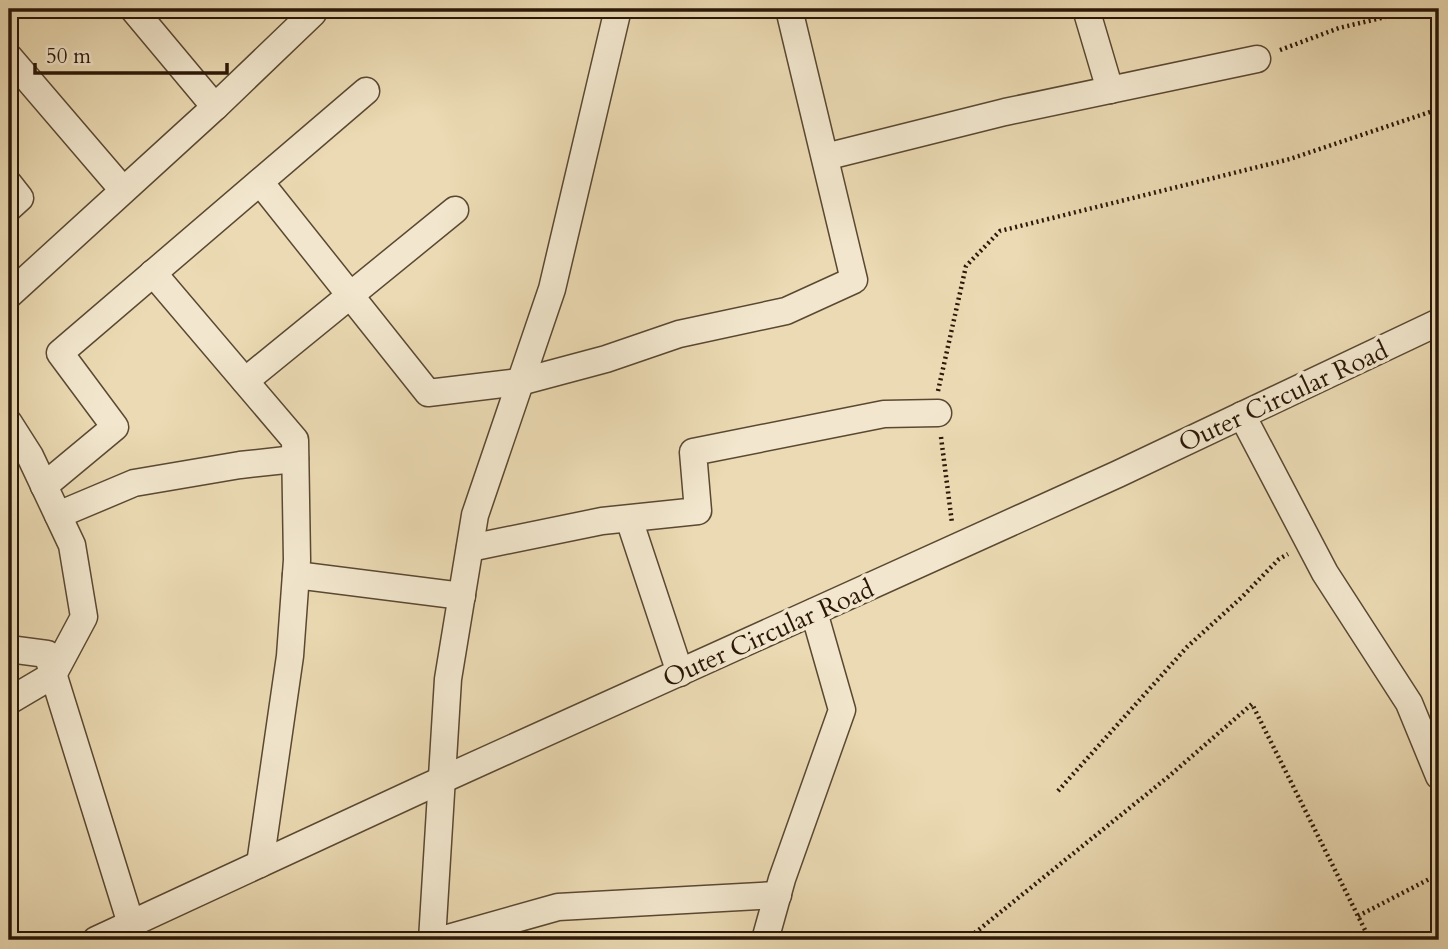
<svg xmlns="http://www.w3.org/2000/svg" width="1448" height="949" font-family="Cardo,serif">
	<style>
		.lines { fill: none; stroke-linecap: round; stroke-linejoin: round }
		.minor-casing { stroke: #5a4832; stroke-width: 29 }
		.path { stroke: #2a1707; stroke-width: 4.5; stroke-dasharray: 2 3.5; stroke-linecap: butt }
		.minor { stroke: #f2e7ce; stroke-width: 26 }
		.labels { text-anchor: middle; stroke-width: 7; stroke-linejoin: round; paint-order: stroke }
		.street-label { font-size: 26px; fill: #2a1707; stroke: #f2e7ce }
	</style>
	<rect width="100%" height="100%" fill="#ebdab3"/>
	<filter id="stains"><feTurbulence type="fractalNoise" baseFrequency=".00286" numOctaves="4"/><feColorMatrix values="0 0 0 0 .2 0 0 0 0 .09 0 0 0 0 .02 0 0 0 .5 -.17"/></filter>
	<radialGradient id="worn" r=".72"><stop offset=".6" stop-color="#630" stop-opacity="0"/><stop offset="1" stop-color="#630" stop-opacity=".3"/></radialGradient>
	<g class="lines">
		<defs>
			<g id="minor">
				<polyline points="133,9 215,107"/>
				<polyline points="1086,9 1110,90"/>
				<polyline points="9,57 123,190"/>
				<polyline points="825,157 1005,112 1257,59"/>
				<polyline points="260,182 428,393 520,382 606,359 679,334 786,311 854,280 789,9"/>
				<polyline points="9,184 20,198 9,208"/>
				<polyline points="153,273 295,440 297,560 290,656 260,864"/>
				<polyline points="9,295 215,107 313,13"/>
				<polyline points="245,381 455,210"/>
				<polyline points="1242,415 1325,573 1409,703 1439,776"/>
				<polyline points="9,423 30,456 72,545 84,617 53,675 9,701"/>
				<polyline points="44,486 115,427 60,353 366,91"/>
				<polyline points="58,515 134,483 240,465 295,459"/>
				<polyline points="629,519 680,673"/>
				<polyline points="470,548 602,521 698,511 693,452 884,414 938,413"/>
				<polyline points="296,575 462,596"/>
				<polyline points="9,649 47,654 131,924"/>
				<polyline points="96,940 424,788 1118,474 1439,322"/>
				<polyline points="432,940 448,679 475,515 552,289 618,9"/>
				<polyline points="441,940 558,907 778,895"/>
				<polyline points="765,940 782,879 842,710 814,612"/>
			</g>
		</defs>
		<!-- minor casing -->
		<use href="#minor" class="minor-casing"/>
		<!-- path -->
		<g class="path">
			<polyline points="1280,50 1339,28 1419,9"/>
			<polyline points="938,391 966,266 1000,231 1290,159 1439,109"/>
			<polyline points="941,437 952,523"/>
			<polyline points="1058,791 1187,647 1242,597 1279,559 1288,554"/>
			<polyline points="1358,916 1439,874"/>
			<polyline points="966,940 1168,777 1252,704 1370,940"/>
		</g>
		<!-- minor -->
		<use href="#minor" class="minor"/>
	</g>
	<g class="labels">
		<!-- street labels -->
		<g class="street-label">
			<text transform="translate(1283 396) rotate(-25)" y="9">Outer Circular Road</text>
			<text transform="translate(768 633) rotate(-24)" y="9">Outer Circular Road</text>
		</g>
	</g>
	<!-- margin -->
	<rect width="1448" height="949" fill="none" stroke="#ebdab3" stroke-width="35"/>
	<rect x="10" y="10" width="1427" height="928" fill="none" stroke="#2a1707" stroke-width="3.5"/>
	<rect x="18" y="18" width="1413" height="914" fill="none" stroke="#2a1707" stroke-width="2"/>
	<!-- scale -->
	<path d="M35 63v10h192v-10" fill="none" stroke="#2a1707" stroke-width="3.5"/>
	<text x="46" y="63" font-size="21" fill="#2a1707" stroke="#f2e7ce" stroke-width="5" paint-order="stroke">50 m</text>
	<rect width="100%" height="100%" filter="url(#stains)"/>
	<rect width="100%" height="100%" fill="url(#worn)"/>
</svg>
